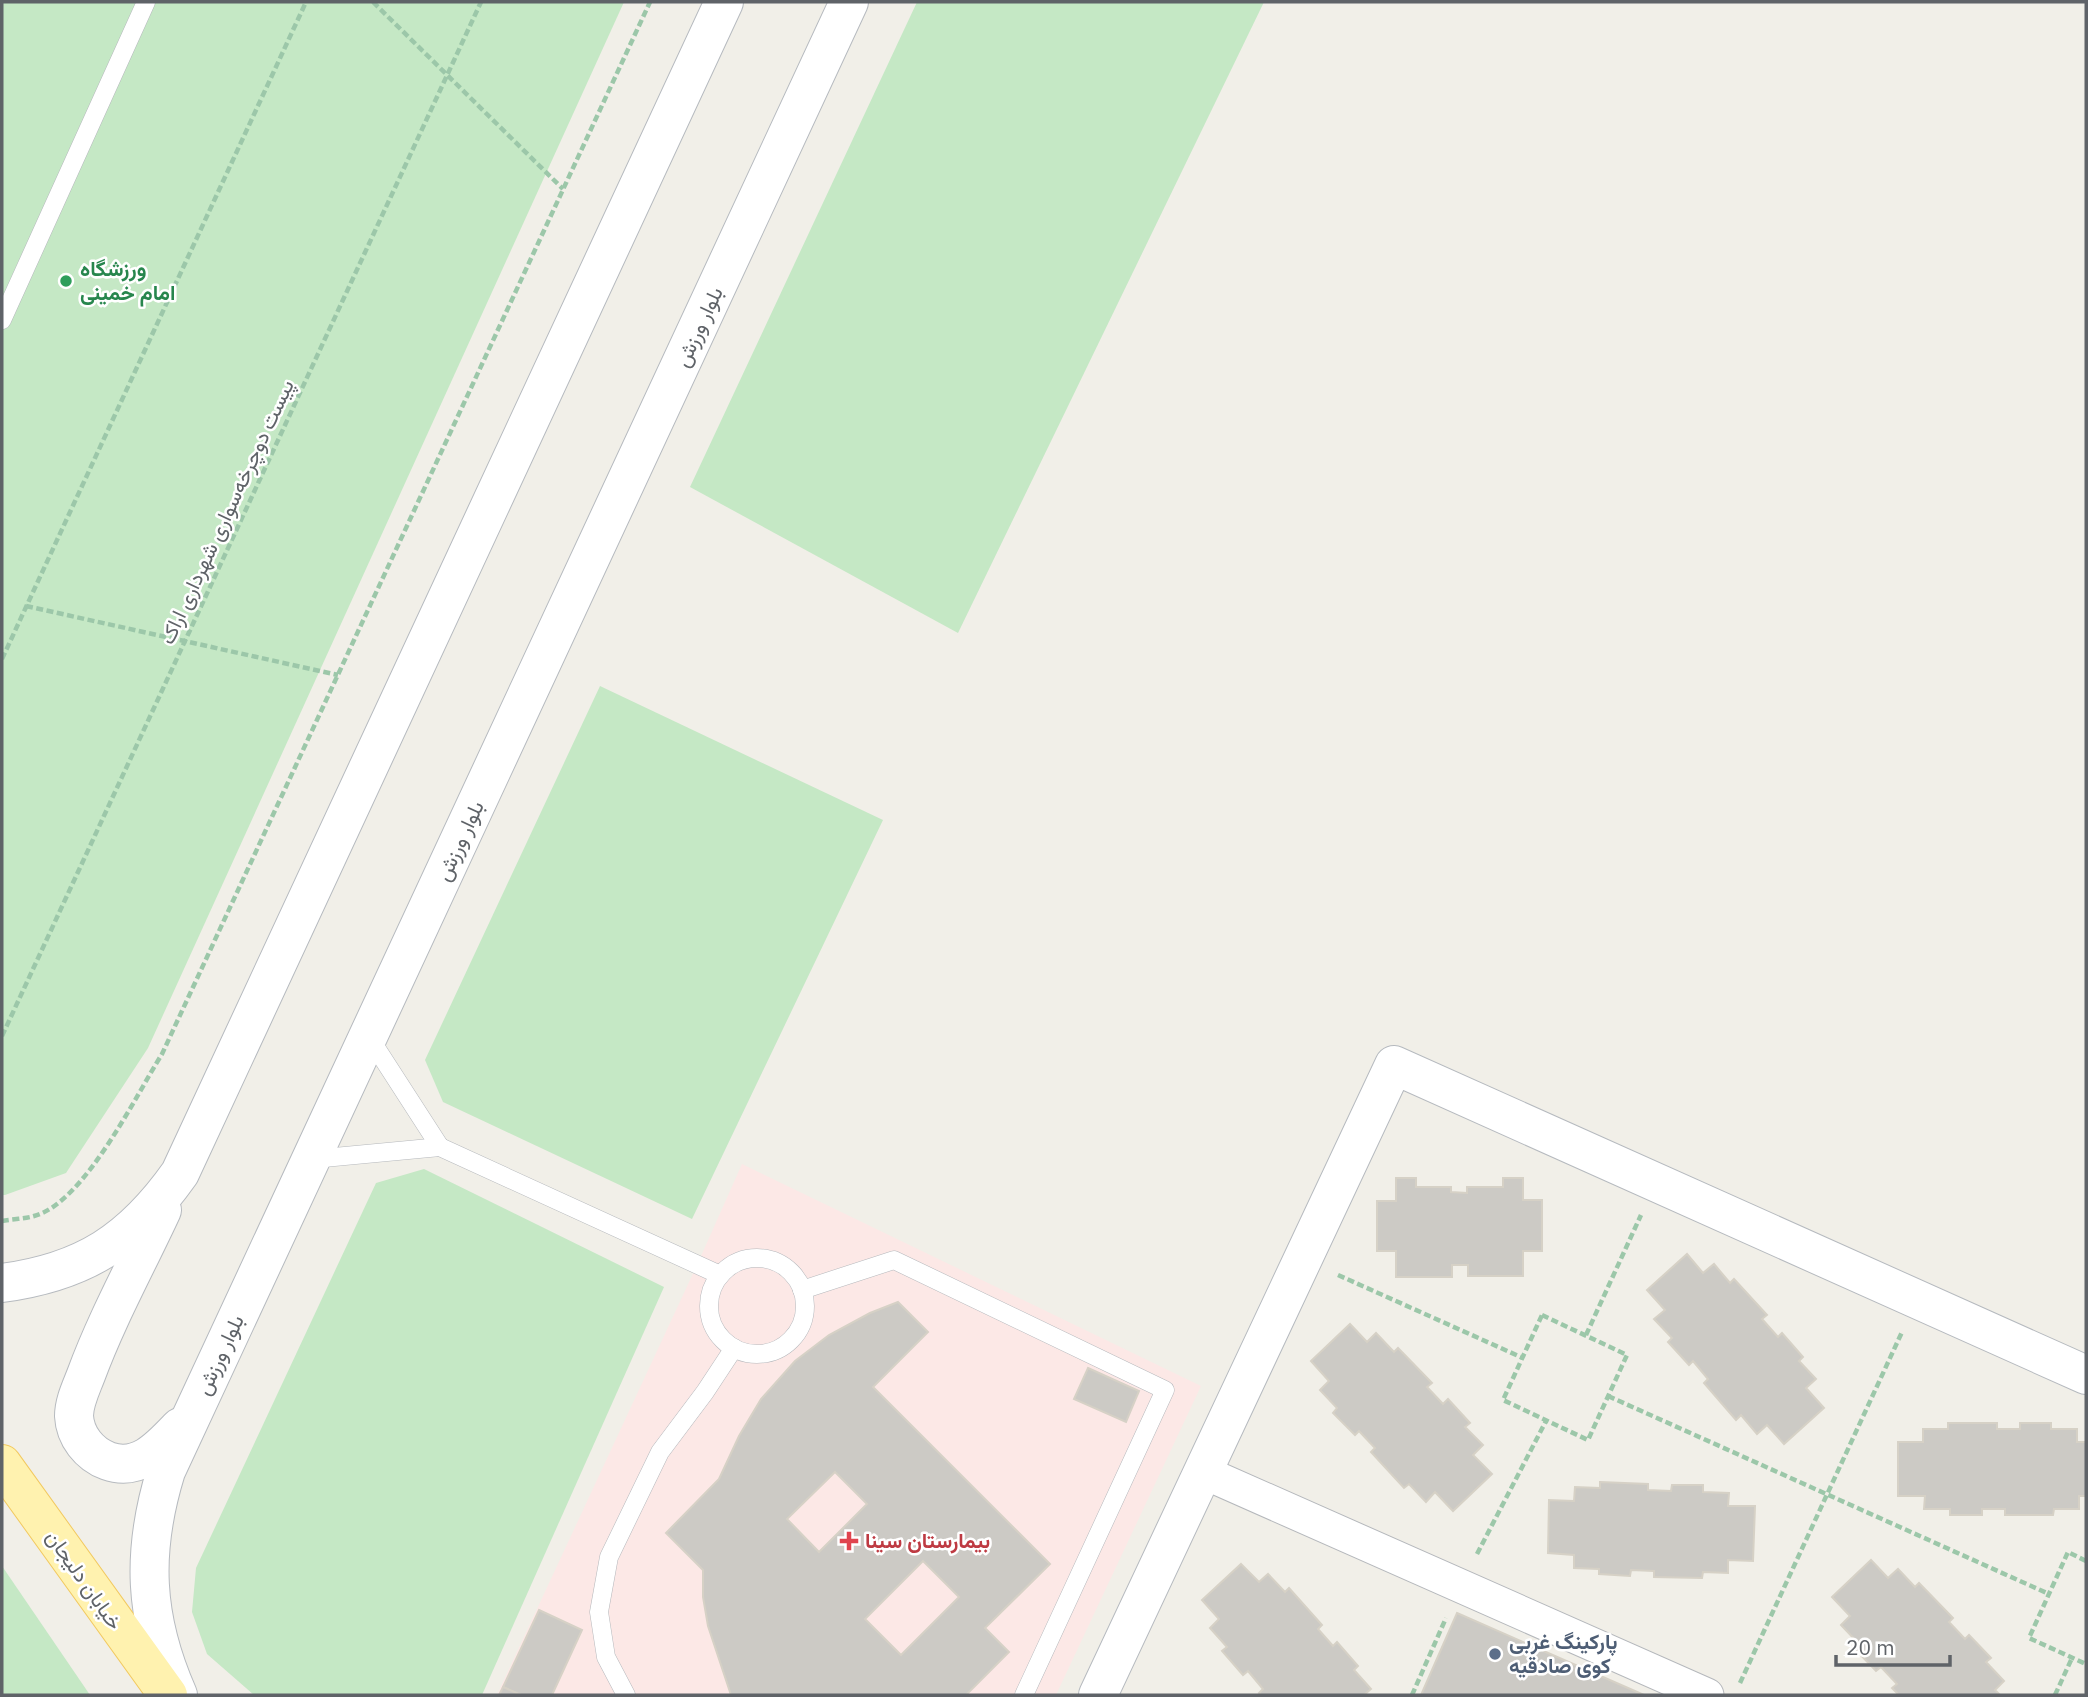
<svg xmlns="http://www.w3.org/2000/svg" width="2088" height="1697" font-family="'IBM Plex Sans',Vazirmatn,sans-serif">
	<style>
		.medical { fill: #fce8e6 }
		.green { fill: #c5e8c5 }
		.building { fill: #cccac5; stroke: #d6d1c6; stroke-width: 2; fill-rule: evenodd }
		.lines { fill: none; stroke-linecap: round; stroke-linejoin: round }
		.lane-casing { stroke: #b5b8bc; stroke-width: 19 }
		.street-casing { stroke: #b5b8bc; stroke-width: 35 }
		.secondary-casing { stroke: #b6babf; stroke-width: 40 }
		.primary-casing { stroke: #f2c960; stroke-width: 40 }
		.path { stroke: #9cc7a9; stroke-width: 4.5; stroke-dasharray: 7 3.5; stroke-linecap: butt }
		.lane { stroke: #fff; stroke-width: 18 }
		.street { stroke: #fff; stroke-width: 33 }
		.secondary { stroke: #fff; stroke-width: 38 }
		.primary { stroke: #fff2af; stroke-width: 38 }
		.leisure-dot { fill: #2e9e5b; stroke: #fff; stroke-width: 2.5 }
		.health-dot { fill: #e0444e; stroke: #fff; stroke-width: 2.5 }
		.service-dot { fill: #5c6f8a; stroke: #fff; stroke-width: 2.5 }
		.labels { text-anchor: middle; stroke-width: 5; stroke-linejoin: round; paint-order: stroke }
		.leisure-label { font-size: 21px; font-weight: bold; fill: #27864d; stroke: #fff; text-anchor: start }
		.street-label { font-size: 21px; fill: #5f6368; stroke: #fff }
		.health-label { font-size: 21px; font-weight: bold; fill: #be3a42; stroke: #fff; text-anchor: start }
		.service-label { font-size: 21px; font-weight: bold; fill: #4e5e75; stroke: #fff; text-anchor: start }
	</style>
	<rect width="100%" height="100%" fill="#f1efe8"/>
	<!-- medical -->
	<polygon class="medical" points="742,1164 1201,1386 1056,1695 497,1695 697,1265"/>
	<!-- green -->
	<g class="green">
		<polygon points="2,2 624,2 148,1048 66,1173 5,1195 2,1195"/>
		<polygon points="917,2 1264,2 958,633 690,487"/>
		<polygon points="600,686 883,820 692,1219 443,1102 425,1060"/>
		<polygon points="424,1169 664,1287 482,1695 254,1695 207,1654 192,1612 196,1568 376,1183"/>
		<polygon points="2,1566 90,1695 2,1695"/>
	</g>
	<!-- building -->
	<g class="building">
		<polygon points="1396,1178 1416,1178 1416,1187 1451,1187 1451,1192 1467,1193 1467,1187 1503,1187 1503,1178 1523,1178 1523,1200 1542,1200 1542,1251 1523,1251 1523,1276 1468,1276 1468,1265 1452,1265 1452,1277 1396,1277 1396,1251 1377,1251 1377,1201 1396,1201"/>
		<polygon points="1687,1254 1703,1273 1714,1264 1730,1283 1734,1279 1767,1315 1762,1319 1778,1337 1782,1333 1803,1357 1799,1361 1816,1379 1806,1388 1824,1408 1784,1444 1767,1425 1757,1434 1741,1415 1736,1420 1704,1383 1708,1379 1693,1361 1689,1365 1668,1342 1672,1338 1654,1319 1665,1310 1647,1290"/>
		<path d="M898,1302L928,1332L873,1387L1050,1564L985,1628L1009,1652L966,1695H731L708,1626L703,1597V1570L666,1533L719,1479L739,1436L761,1399L795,1361L829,1335L870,1313ZM835,1472L867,1504L819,1552L787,1519ZM923,1561L959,1597L901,1655L865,1619Z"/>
		<polygon points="1350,1324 1367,1342 1376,1333 1394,1352 1398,1348 1432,1383 1427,1387 1443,1404 1448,1399 1470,1423 1465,1427 1483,1445 1473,1455 1492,1474 1453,1511 1435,1492 1426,1502 1409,1484 1404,1488 1371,1452 1375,1448 1359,1431 1355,1435 1333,1413 1337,1408 1320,1390 1329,1381 1311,1361"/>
		<polygon points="1088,1368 1139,1391 1126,1422 1074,1399"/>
		<polygon points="1948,1423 1997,1423 1997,1429 2020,1429 2020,1423 2051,1423 2051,1429 2077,1429 2077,1442 2086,1442 2086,1496 2079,1496 2079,1509 2054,1509 2053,1515 2005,1515 2005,1509 1982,1509 1982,1515 1950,1515 1950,1509 1924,1509 1925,1496 1898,1496 1898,1442 1923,1442 1923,1429 1948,1429"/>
		<polygon points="1600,1482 1648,1484 1648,1490 1671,1491 1672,1485 1703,1485 1703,1492 1729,1493 1728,1506 1755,1506 1753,1561 1728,1560 1728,1573 1703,1572 1702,1578 1654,1577 1654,1571 1631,1570 1630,1576 1599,1574 1599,1569 1574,1568 1574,1555 1548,1553 1549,1500 1574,1501 1575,1487 1600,1488"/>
		<polygon points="1871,1560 1888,1578 1898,1569 1915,1587 1919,1583 1953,1618 1949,1622 1965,1639 1969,1635 1991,1658 1986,1662 2004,1681 1995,1690 2000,1695 1899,1695 1892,1688 1897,1684 1881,1667 1876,1671 1854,1648 1859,1644 1841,1625 1850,1616 1832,1597"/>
		<polygon points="1241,1564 1259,1582 1268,1574 1285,1592 1289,1588 1322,1625 1318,1629 1333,1646 1337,1642 1358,1666 1354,1670 1371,1689 1364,1695 1261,1695 1259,1693 1263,1689 1248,1671 1243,1675 1222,1651 1227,1647 1210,1628 1219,1619 1202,1600"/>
		<polygon points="539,1610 582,1630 552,1695 521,1695 503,1687"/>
		<polygon points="1457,1613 1644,1695 1421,1695"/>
		<polygon points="503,1687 521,1695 499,1695"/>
	</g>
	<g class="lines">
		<defs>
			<g id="lane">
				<polyline points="2,320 146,2"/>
				<polyline points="369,1037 440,1147"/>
				<polyline points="313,1159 440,1147 720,1275"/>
				<circle cx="757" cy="1306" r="48"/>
				<polyline points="802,1290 894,1260 1165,1390 1024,1695"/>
				<polyline points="626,1695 606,1657 599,1612 609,1557 660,1452 705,1392 734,1348"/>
			</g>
			<polyline id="street" points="1203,1472 1707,1695"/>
			<g id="secondary">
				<path d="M162,1210C137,1264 107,1318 86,1375C81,1388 74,1402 74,1416C75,1436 89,1454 108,1461C139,1472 160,1448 180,1427"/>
				<path d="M2,1283C84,1272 132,1241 180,1173L724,2"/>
				<path d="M178,1695C144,1618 141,1552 166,1471L849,2"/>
				<polyline points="1098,1695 1394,1065 2086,1375"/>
			</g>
			<polyline id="primary" points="2,1464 168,1695"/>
		</defs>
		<!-- lane casing -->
		<use href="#lane" class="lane-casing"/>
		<!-- street casing -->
		<use href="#street" class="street-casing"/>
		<!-- secondary casing -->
		<use href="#secondary" class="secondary-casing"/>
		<!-- primary casing -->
		<use href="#primary" class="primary-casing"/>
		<!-- path -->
		<g class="path">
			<polyline points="373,2 563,189"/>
			<polyline points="26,606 338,675"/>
			<polyline points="2,659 306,2"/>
			<polyline points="2,1036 481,2"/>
			<path d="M2,1221C12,1219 24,1219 34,1216C84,1203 135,1097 162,1054L650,2"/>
			<polyline points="1338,1275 1523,1358"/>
			<polygon points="1542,1315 1627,1355 1588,1440 1503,1400"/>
			<polyline points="1586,1335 1641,1215"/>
			<polyline points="1608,1396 2049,1594"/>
			<polyline points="1477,1554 1546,1421"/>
			<polyline points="2086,1561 2068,1552 2029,1638 2086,1664"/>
			<polyline points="1740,1683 1902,1332"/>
			<polyline points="1412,1695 1446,1618"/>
			<polyline points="2055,1695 2072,1658"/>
		</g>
		<!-- lane -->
		<use href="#lane" class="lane"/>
		<!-- street -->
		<use href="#street" class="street"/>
		<!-- secondary -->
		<use href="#secondary" class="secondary"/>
		<!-- primary -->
		<use href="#primary" class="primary"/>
	</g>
	<!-- markers -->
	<circle class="leisure-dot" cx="66" cy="281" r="7"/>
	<path class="health-dot" d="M845.5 1530.5h7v7h7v7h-7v7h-7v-7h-7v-7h7z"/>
	<circle class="service-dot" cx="1495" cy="1654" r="7"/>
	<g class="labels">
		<!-- leisure labels -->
		<g class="leisure-label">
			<text x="80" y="276">ورزشگاه<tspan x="80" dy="24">امام خمینی</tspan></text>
		</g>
		<!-- street labels -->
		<g class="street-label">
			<text transform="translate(699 327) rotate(-65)" y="7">بلوار ورزش</text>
			<text transform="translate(227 512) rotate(-65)" y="7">پیست دوچرخه‌سواری شهرداری اراک</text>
			<text transform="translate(460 841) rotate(-65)" y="7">بلوار ورزش</text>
			<text transform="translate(220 1355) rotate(-65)" y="7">بلوار ورزش</text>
			<text transform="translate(84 1580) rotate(55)" y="7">خیابان دلیجان</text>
		</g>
		<!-- health labels -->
		<g class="health-label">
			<text x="865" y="1548">بیمارستان سینا</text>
		</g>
		<!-- service labels -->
		<g class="service-label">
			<text x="1509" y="1649">پارکینگ غربی<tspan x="1509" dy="24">کوی صادقیه</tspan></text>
		</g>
	</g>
	<!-- border -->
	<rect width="2088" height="1697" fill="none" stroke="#5f6368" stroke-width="7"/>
	<!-- scale -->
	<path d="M1836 1655v10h114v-10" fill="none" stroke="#5f6368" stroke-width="3.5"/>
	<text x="1846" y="1655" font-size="21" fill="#5f6368" stroke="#ffffff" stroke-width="5" paint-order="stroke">20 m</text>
</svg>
